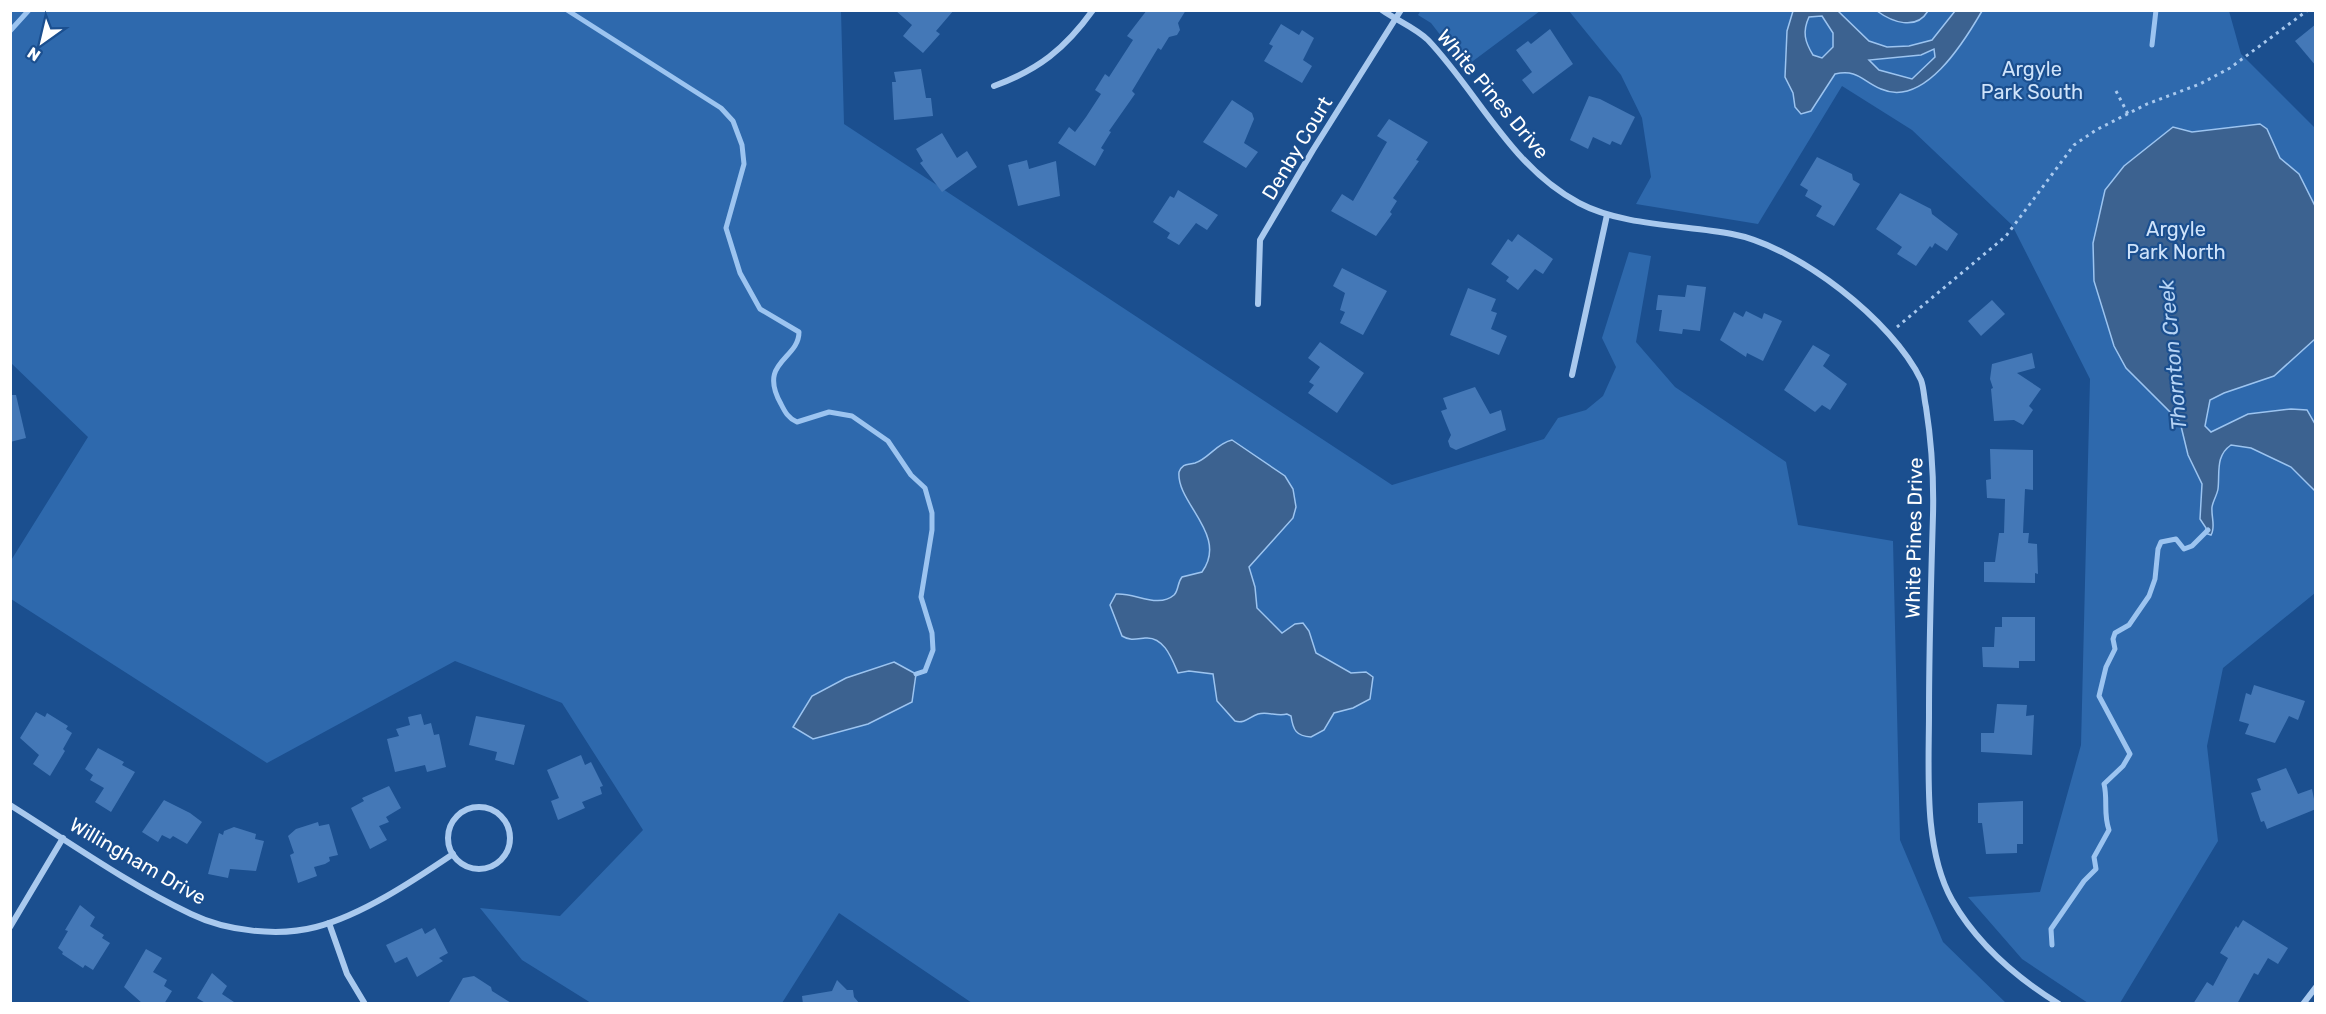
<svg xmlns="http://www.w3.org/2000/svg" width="2326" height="1014" font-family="Rubik,sans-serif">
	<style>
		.green { fill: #2e69ad }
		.water { fill: #3c6290; stroke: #9cc4f0; stroke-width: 1.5; fill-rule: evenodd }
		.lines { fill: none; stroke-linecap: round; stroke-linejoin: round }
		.stream { stroke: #9cc4f0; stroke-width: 5 }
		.building { fill: #4478b7 }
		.path { stroke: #a9c9ee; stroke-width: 3; stroke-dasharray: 3 4.5; stroke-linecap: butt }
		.street { stroke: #a9c9ee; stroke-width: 6 }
		.labels { text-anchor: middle; stroke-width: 4.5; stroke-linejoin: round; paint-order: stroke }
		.park-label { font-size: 20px; fill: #cfe3fa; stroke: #1b4f8f }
		.street-label { font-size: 20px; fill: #fff; stroke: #1b4f8f }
		.water-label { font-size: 21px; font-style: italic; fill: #b5d3f5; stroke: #1b4f8f }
	</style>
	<rect width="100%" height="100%" fill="#1b4f8f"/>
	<!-- green -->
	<g class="green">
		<polygon points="1421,10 1540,10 1540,11 1465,67 1431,23 1418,15"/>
		<polygon points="11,11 841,11 844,124 1392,485 1544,439 1558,418 1586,410 1603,396 1616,367 1602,338 1629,252 1651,256 1636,342 1675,387 1786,462 1798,525 1893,541 1900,840 1943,942 2006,1003 972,1003 839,913 782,1003 591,1003 522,960 480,908 560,916 643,830 562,703 455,661 267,763 11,599 10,562 88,437 11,363"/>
		<polygon points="1569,11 2229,11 2241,54 2315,128 2315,593 2223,668 2207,746 2218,841 2120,1003 2088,1003 2022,959 1968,897 2040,892 2081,745 2090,379 2012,225 1912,130 1842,86 1758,224 1636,204 1651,177 1642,118 1621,75"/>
	</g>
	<!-- water -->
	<g class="water">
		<path d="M1793,11H1838L1869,41L1887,47L1909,46L1932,40L1955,11H1982C1964,42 1924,108 1881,89C1862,81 1858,69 1835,74L1811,111L1801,114L1795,107L1793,93L1785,77L1787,31ZM1822,16L1833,33V47L1822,58L1813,55C1805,42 1802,32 1809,17ZM1934,49L1935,57L1912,79L1879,70L1869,60L1921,55Z"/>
		<path d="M1877,11H1928C1916,31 1892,22 1877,11Z"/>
		<path d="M2260,124L2267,129L2280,158L2299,174L2315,206V339L2274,376L2224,393L2210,400L2205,426L2211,432L2248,414L2291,409L2307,410L2315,424V491L2291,467L2251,448L2231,445C2215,456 2220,473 2218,489C2217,495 2213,501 2212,507C2211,517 2216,527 2211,535L2205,533L2206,528L2200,519L2202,484L2188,455L2180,422L2126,368L2114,346L2094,281L2093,243L2105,190L2124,166L2173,127L2192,132Z"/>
		<path d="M1232,440L1285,476L1293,489L1296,507L1293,518L1249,567L1255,587L1257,608L1282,633L1295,624L1303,623L1309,631L1316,653L1351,673L1366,672L1373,677L1370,699L1353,708L1334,713L1324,730L1311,737C1296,736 1293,730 1291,716L1287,714C1277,717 1268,711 1258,714C1249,717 1245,724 1235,721L1217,701L1213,674L1189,671L1178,673C1172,659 1164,636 1145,638C1136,639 1130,641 1122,636L1110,605L1116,594C1134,592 1158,609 1174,595C1179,590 1177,583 1182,577L1202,572C1229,535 1176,503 1179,472C1183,463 1187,465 1195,463C1208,459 1217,443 1232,440Z"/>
		<polygon points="894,662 916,674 912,702 868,724 813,739 793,727 812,696 846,678"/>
	</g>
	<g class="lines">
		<!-- stream -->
		<g class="stream">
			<path d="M567,10L721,108L733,121L742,145L744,164L726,228L740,273L760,309L799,332C799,360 757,361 781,404C785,412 788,418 797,422L829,412L852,416L888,441L911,475L925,488L932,513V530L921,597L932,633L933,650L925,671L916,674"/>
			<polyline points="10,31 29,10"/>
			<polyline points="2152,45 2156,10"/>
			<path d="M2052,945L2051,929L2084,881L2096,869L2094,857L2109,830C2103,813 2108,800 2104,784L2123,766L2130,754L2099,696L2106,667L2115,649L2113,639L2115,633L2129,625L2149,596L2155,579L2158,549L2161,542L2176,539L2184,549L2192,546L2208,530"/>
		</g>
	</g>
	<!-- building -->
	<g class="building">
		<polygon points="895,10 954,10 936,31 940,34 923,53 903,36 912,25"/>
		<polygon points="1147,10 1186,10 1178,23 1180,30 1177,35 1169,37 1161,50 1158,48 1132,91 1135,94 1109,131 1111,132 1101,148 1104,150 1095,166 1058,143 1069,127 1075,132 1086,117 1101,94 1095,90 1105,74 1109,77 1133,40 1127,36"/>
		<polygon points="1281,24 1299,35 1302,30 1314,38 1303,60 1312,66 1302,83 1264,61 1273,46 1269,44"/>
		<polygon points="2316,24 2316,66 2295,41"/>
		<polygon points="1550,29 1573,64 1533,94 1522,80 1532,72 1516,50 1528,41 1531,44"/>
		<polygon points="921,69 926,98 931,98 933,116 894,120 892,82 896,82 894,72"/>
		<polygon points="1589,96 1600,99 1635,117 1621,145 1612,141 1610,145 1593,137 1588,149 1570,140"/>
		<polygon points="1232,100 1252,113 1254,119 1244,143 1258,152 1246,168 1203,142"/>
		<polygon points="1389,119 1428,142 1416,160 1419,161 1393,198 1397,201 1390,212 1392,214 1376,236 1331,211 1342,194 1353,201 1387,142 1377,136"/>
		<polygon points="942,133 957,158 967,151 977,167 942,192 920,163 923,161 916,149"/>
		<polygon points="1817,157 1852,174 1853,180 1860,184 1834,226 1816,216 1822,206 1805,196 1808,190 1800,185"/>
		<polygon points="1027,160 1029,169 1056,161 1060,196 1018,206 1008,165"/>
		<polygon points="1178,190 1218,215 1207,230 1196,223 1179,245 1167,238 1170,233 1153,222 1170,196 1174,198"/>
		<polygon points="1900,193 1931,209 1932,214 1958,234 1947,251 1935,243 1932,248 1930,246 1916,266 1897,254 1902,247 1876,229"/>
		<polygon points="1518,234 1553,259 1543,274 1535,269 1518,290 1506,281 1509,277 1491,264 1508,239 1512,242"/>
		<polygon points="1342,268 1387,291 1363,335 1340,323 1345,312 1340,310 1345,293 1333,286"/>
		<polygon points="1687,285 1706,287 1700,331 1683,329 1682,334 1659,331 1662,310 1656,310 1658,295 1685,297"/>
		<polygon points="1468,288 1496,299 1491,311 1497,313 1491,329 1507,336 1499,355 1450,335"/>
		<polygon points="1992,300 2005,314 1981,336 1968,321"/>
		<polygon points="1746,311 1762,319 1764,313 1782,321 1763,361 1747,353 1746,357 1720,340 1734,312 1743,317"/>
		<polygon points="1320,342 1364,373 1337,413 1308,393 1314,385 1309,382 1320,367 1308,358"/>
		<polygon points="1813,345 1830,355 1823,366 1847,384 1830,410 1822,405 1815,412 1784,390"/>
		<polygon points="2032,353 2035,368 2017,373 2041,389 2029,406 2033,410 2023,425 2014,420 1994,421 1991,389 1993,388 1990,379 1992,364"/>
		<polygon points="1475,387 1490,414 1501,410 1506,430 1456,450 1450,447 1448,441 1451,435 1441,411 1447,409 1443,398"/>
		<polygon points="10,395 16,395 26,438 10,442"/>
		<polygon points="1990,449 2033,450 2033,490 2025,489 2023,533 2029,533 2028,543 2037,544 2038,574 2035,573 2035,583 1984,582 1984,562 1995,562 1999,533 2004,533 2005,499 1987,498 1986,480 1991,479"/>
		<polygon points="2002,617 2035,617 2035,661 2019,661 2019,668 1983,667 1982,647 1994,647 1995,627 2002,627"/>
		<polygon points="2254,685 2305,701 2298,720 2289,716 2275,743 2245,734 2249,724 2239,721 2246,693 2251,695"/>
		<polygon points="1997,704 2027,705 2026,716 2034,715 2032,755 1981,752 1981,733 1994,733"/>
		<polygon points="36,712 45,717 47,713 68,726 66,729 72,733 63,749 65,751 50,776 33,764 39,755 20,738"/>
		<polygon points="421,714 424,725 431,723 434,735 439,734 446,767 427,772 425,765 395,772 387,739 399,736 396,729 410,725 408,717"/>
		<polygon points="476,716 525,725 514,765 495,760 497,752 469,745"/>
		<polygon points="98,748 124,762 122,765 135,772 111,812 95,802 104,788 90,780 93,775 85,769"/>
		<polygon points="581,755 585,765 591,762 603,786 600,787 602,794 582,802 585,808 558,820 551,801 559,798 547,770"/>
		<polygon points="2286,768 2298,794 2312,789 2316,809 2267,829 2264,821 2261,822 2251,793 2261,790 2257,779"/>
		<polygon points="389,786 401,808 386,817 389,822 379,826 387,840 370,849 351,808 364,801 362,798"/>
		<polygon points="164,800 190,813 202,822 187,844 173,836 170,839 162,835 158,842 142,832"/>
		<polygon points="2023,801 2023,844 2017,844 2017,853 1986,854 1982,823 1978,823 1978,803"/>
		<polygon points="318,822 319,826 329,824 338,855 329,857 330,861 325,864 314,867 317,876 298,883 290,855 294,853 288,836 296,829"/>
		<polygon points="234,827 256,834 255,839 264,841 256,871 230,869 228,878 208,874 219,833 223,835 224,831"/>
		<polygon points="80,905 95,917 90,926 104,935 102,938 110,943 93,970 85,965 83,968 62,954 63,952 58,948 68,931 65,930"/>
		<polygon points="2243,920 2288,948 2278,964 2268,958 2258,975 2254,973 2237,1004 2193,1004 2207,982 2213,986 2228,958 2220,953 2236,926 2238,928"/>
		<polygon points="422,928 425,934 435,928 448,953 439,958 443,961 417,977 407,957 395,963 386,945"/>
		<polygon points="146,949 162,958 153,972 167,980 164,986 172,991 164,1004 143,1004 124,987"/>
		<polygon points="212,973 227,986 222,994 237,1004 207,1004 197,998"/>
		<polygon points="474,976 491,987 492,991 513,1004 448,1004 463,978"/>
		<polygon points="837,980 847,990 853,990 854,997 860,1004 803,1004 802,996 832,991"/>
	</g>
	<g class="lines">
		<!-- path -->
		<g class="path">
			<polyline points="2116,91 2128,114"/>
			<polyline points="1897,327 2006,236 2074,145 2096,130 2147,104 2200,84 2230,68 2308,10"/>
		</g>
		<!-- street -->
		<g class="street">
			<path d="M1382,10C1396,20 1416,28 1428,40C1479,94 1511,167 1579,203C1622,226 1684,225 1732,234C1797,246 1893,321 1921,380C1924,388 1924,399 1926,407C1932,446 1934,476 1933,515C1931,581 1929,647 1929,713C1929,771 1923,848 1952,900C1977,944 2017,978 2059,1004"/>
			<path d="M994,86C1038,70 1065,49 1093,10"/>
			<polyline points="1258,304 1260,240 1313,150 1401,10"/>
			<polyline points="1572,375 1607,215"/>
			<path d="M10,805C69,842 128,884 191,914C226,931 278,937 316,927C362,915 413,881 453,854"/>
			<circle cx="479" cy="838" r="31"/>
			<polyline points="329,923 347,974 365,1004"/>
			<polyline points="10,927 63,838"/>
			<polyline points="2303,1004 2316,987"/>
		</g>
	</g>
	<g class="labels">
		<!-- park labels -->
		<g class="park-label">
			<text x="2032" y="76">Argyle<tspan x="2032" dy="23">Park South</tspan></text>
			<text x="2176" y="236">Argyle<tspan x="2176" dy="23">Park North</tspan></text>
		</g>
		<!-- street labels -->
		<g class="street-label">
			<text transform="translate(1493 94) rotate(50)" y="7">White Pines Drive</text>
			<text transform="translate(1297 148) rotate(-59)" y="7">Denby Court</text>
			<text transform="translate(1914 538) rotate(-89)" y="7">White Pines Drive</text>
			<text transform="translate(138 861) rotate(30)" y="7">Willingham Drive</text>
		</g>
		<!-- water labels -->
		<g class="water-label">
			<text transform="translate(2173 355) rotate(-95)" y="7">Thornton Creek</text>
		</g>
	</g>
	<!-- border -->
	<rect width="2326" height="1014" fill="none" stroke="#ffffff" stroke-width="24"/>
	<!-- north arrow -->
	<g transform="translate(42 42) rotate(214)" stroke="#1b4f8f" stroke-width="4.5" paint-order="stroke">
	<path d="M0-4.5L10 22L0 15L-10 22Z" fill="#ffffff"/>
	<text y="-9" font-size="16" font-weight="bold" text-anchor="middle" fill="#ffffff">N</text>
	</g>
</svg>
